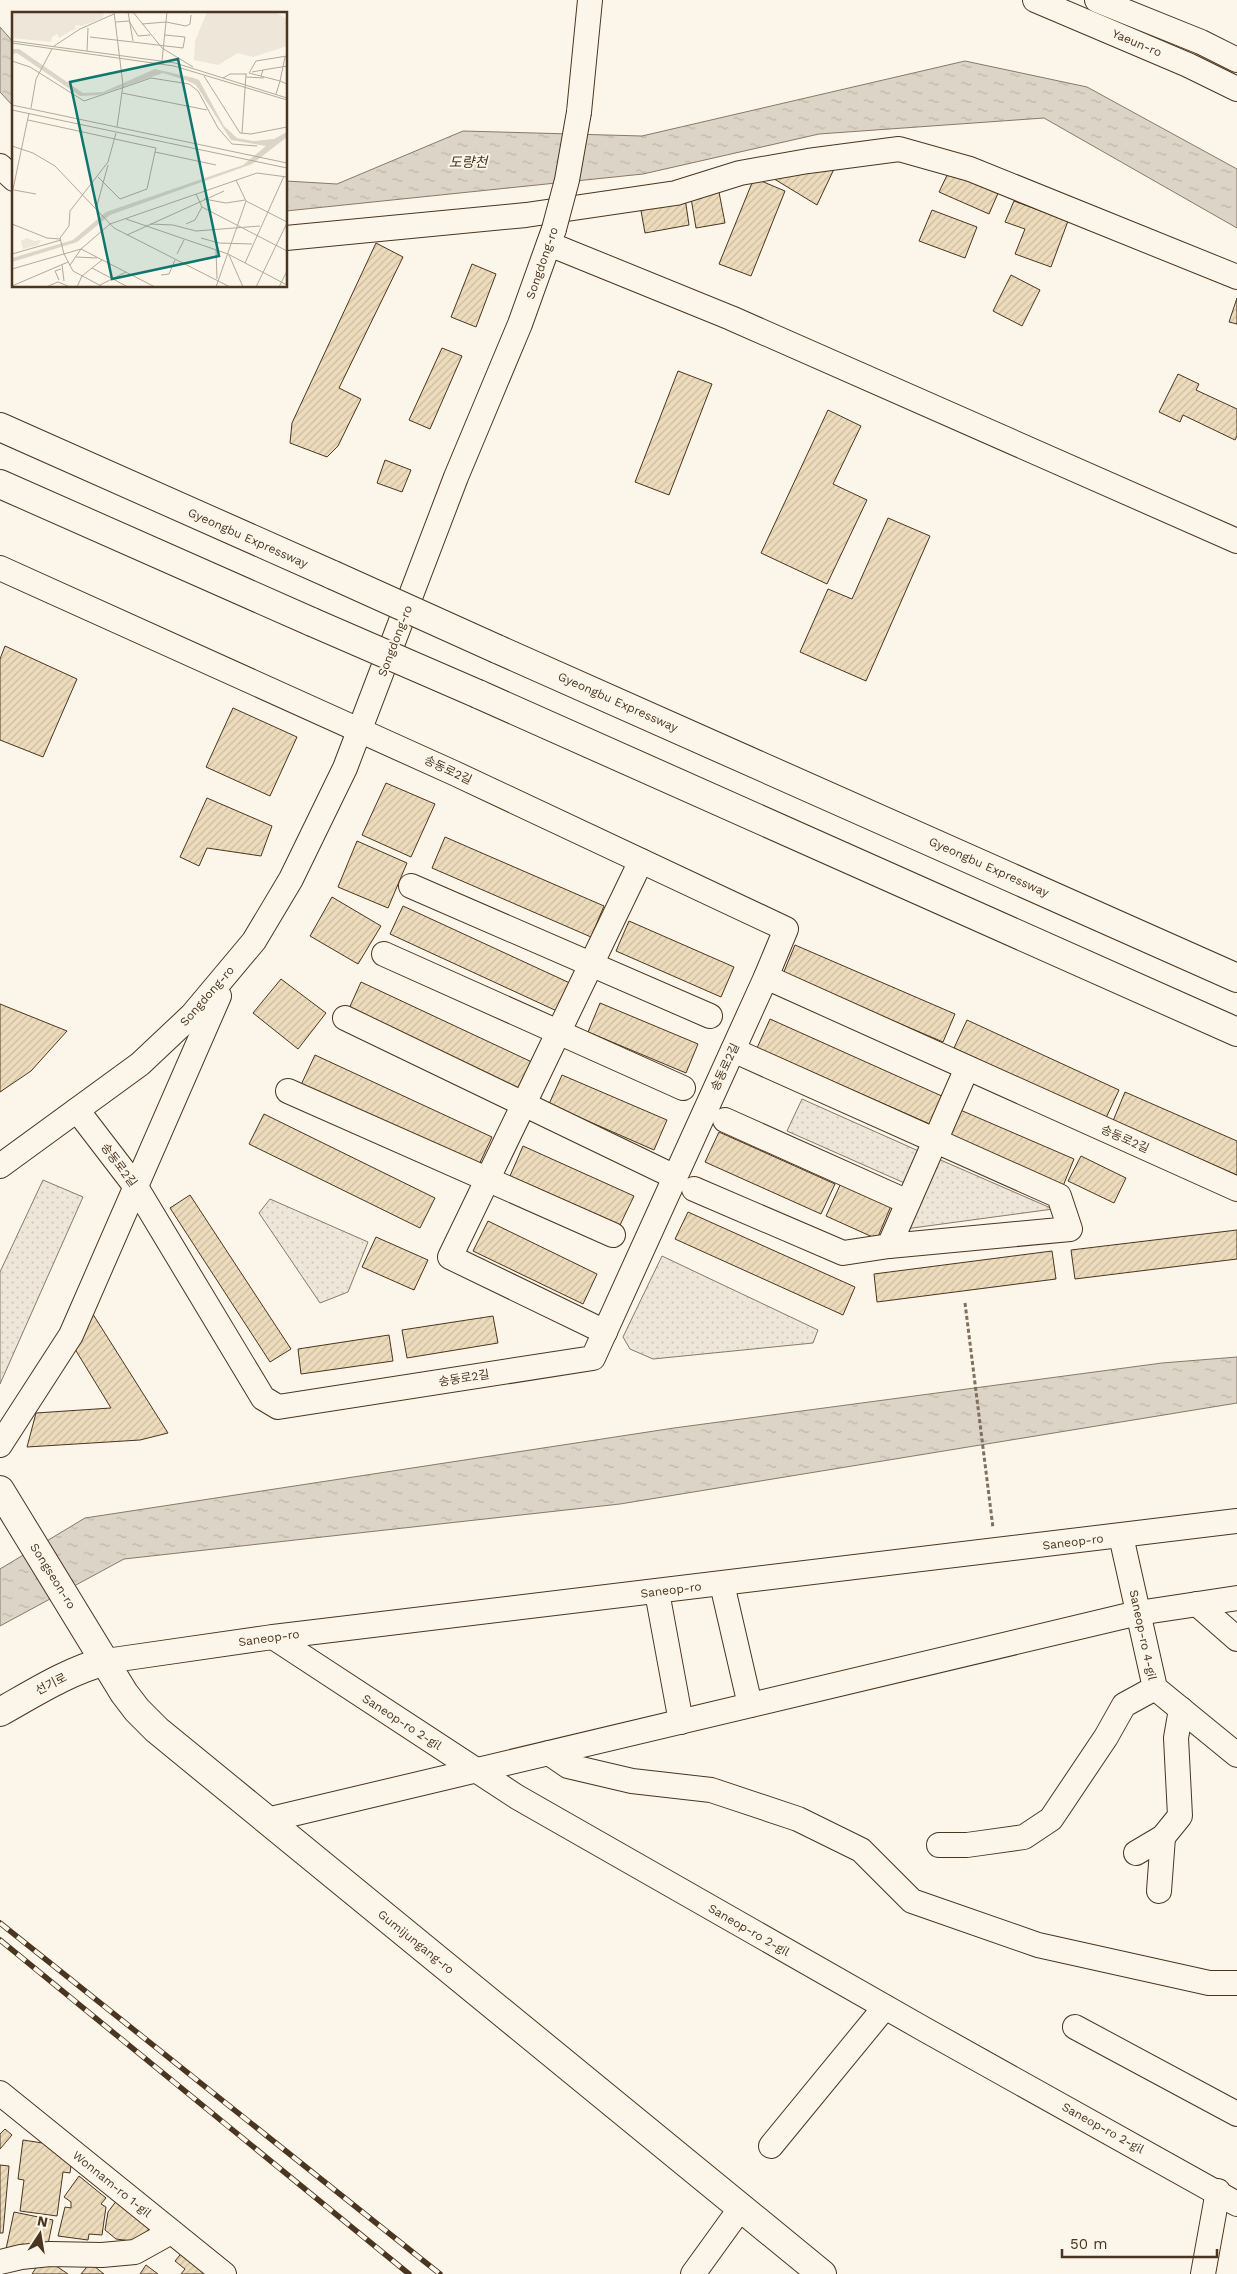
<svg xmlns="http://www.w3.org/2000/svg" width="1237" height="2274" font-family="'Work Sans','Noto Sans KR',sans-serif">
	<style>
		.grass { fill: url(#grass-dots); stroke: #887966 }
		.water { fill: url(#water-ripples); stroke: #887966 }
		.building { fill: url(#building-hatch); stroke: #4a3520 }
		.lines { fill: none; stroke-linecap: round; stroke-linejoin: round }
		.minor-casing { stroke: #4a3520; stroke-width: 26 }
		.major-casing { stroke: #4a3520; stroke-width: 30 }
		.highway-casing { stroke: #4a3520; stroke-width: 30 }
		.path { stroke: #7f6f5c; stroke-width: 3; stroke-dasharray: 4 2.5; stroke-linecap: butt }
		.minor { stroke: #fbf6e9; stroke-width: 24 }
		.major { stroke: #fbf6e9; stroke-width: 28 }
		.highway { stroke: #fbf6e9; stroke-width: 28 }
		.rail-casing { stroke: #4a3520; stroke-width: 5.5 }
		.rail { stroke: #fbf6e9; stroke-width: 4; stroke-dasharray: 11; stroke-linecap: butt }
		.minor-bridge-casing { stroke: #4a3520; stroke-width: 26; stroke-linecap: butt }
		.highway-bridge-casing { stroke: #4a3520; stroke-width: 30; stroke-linecap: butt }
		.minor-bridge { stroke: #fbf6e9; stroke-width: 24 }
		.highway-bridge { stroke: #fbf6e9; stroke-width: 28 }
		.labels { text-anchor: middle; stroke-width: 4; stroke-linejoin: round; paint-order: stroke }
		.street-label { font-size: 12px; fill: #4a3520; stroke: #fbf6e9 }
		.water-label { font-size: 14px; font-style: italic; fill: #4a3520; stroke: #fbf6e9 }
		.inset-road { fill: none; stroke: #b4a999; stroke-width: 1 }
		.view { fill: #0f766e; fill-opacity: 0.15; stroke: #0f766e; stroke-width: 2.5 }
		.inset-edge { fill: none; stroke: #4a3520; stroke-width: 2.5 }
	</style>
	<defs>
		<pattern id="grass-dots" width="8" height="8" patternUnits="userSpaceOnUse" patternTransform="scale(1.25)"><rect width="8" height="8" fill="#ede6d9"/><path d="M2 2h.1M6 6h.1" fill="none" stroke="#cdc6ba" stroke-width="1.8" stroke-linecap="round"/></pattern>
		<pattern id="water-ripples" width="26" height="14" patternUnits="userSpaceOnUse" patternTransform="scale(1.25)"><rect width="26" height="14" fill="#dcd4c6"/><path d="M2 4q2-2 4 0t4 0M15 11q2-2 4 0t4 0" fill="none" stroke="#beb7aa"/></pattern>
		<pattern id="building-hatch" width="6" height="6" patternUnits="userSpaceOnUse" patternTransform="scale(1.25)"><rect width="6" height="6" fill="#ecdcbc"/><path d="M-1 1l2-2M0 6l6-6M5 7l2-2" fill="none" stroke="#ccbda1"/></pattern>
	</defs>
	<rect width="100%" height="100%" fill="#fbf6e9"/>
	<!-- grass -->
	<g class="grass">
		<polygon points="802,1099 923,1153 909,1185 787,1131"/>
		<polygon points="936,1158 1053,1209 905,1229"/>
		<polygon points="43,1180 83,1197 0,1384 0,1272"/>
		<polygon points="270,1199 368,1242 348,1292 320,1303 259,1213"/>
		<polygon points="662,1256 818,1330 813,1343 653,1359 630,1349 623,1337"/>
	</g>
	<!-- water -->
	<g class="water">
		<polygon points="0,27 14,43 14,107 0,92"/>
		<polygon points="965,61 1087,87 1237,169 1237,228 1044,118 819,134 643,174 286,211 286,181 337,184 463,131 642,136"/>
		<polygon points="1237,1357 1237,1403 620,1504 124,1559 0,1626 0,1569 85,1518 674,1428 1162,1363"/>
	</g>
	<!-- building -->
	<g class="building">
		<polygon points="834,169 817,205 771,177"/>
		<polygon points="950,169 999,191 989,214 939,192"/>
		<polygon points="754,178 785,191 751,276 719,264"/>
		<polygon points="718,187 725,223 696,228 690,192"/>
		<polygon points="685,198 689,225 645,233 640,205"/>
		<polygon points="1014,201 1068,221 1051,267 1015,254 1025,229 1005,222"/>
		<polygon points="932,210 977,227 965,258 919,241"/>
		<polygon points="376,243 403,257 339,388 361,399 338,446 327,457 290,443 292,423"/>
		<polygon points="472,264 496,274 476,327 451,317"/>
		<polygon points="1011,275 1040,290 1022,326 993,311"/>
		<polygon points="1237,298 1237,324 1229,322"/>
		<polygon points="442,348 462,356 430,429 409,420"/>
		<polygon points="678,371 712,384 669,495 635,482"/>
		<polygon points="1178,374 1199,384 1196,390 1237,409 1237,436 1235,440 1183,415 1180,422 1159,412"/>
		<polygon points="828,410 861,426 833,484 867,500 827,584 761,553"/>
		<polygon points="385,460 411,470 402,492 377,483"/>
		<polygon points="888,518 930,536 866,681 800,652 828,589 852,599"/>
		<polygon points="5,646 77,679 43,757 0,740 0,659"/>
		<polygon points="233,708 297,737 270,796 206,767"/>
		<polygon points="386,783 435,804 411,857 362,835"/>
		<polygon points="207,798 272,826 261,856 207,848 199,866 180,857"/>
		<polygon points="445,837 604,906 591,937 432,868"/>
		<polygon points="357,841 407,863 388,908 338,887"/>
		<polygon points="332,897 381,926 358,964 310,936"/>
		<polygon points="403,906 572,984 559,1012 390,934"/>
		<polygon points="629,921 734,967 721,997 616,951"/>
		<polygon points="795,945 955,1014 943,1042 783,974"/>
		<polygon points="281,979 326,1013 298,1049 253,1013"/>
		<polygon points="361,982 534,1063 520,1093 347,1013"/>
		<polygon points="600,1003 698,1044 686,1073 588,1032"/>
		<polygon points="0,1004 67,1031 31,1071 0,1092"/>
		<polygon points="770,1019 944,1097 932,1125 757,1048"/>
		<polygon points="967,1020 1119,1090 1106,1118 954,1048"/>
		<polygon points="315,1055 492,1137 477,1169 300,1087"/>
		<polygon points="562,1075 667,1120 654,1150 549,1104"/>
		<polygon points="1125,1092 1237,1141 1237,1175 1113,1121"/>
		<polygon points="958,1109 1074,1159 1063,1186 946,1135"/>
		<polygon points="264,1114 435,1198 420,1228 249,1144"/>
		<polygon points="719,1132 835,1184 821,1214 705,1162"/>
		<polygon points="523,1146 634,1196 620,1225 510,1176"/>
		<polygon points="1081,1156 1126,1178 1114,1203 1068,1181"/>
		<polygon points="841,1183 891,1206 877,1239 826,1216"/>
		<polygon points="190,1195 291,1349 270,1362 170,1208"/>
		<polygon points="688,1212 855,1287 843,1315 675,1239"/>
		<polygon points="488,1221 597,1274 583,1304 473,1251"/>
		<polygon points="1237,1230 1237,1259 1075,1279 1071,1250"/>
		<polygon points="376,1237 428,1260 414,1290 362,1267"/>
		<polygon points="1052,1251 1056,1279 877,1302 874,1274"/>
		<polygon points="89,1308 168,1433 140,1440 27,1447 36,1413 111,1408 70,1341"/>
		<polygon points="493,1316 498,1343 407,1358 402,1330"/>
		<polygon points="389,1335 393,1361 301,1374 298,1349"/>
		<polygon points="5,2129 12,2135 0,2149 0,2134"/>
		<polygon points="23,2140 49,2144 49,2148 66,2150 72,2158 70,2173 63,2172 57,2216 20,2211 24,2180 18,2179"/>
		<polygon points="0,2165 9,2166 3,2233 0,2233"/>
		<polygon points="79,2176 106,2198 101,2204 106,2207 102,2235 89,2234 88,2240 58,2236 65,2207 71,2208 71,2202 64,2197"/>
		<polygon points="117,2200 152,2225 139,2242 116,2239 105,2230 108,2212"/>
		<polygon points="14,2212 53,2220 47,2249 22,2244 21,2252 6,2249"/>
		<polygon points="184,2250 215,2274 181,2274 185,2269 175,2261"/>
		<polygon points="43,2257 68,2274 32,2274"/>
		<polygon points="90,2263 104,2274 81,2274"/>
		<polygon points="146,2265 158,2274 140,2274"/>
	</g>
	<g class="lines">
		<defs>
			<g id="minor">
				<polyline points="1035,0 1188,65 1237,89"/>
				<polyline points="1097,0 1201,42 1237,60"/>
				<polyline points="579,112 590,0"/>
				<polyline points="0,166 14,179"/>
				<polyline points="286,238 526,215 676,193 740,173 808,161 899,149 970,169 1237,277"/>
				<polyline points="549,244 731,318 1237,541"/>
				<polyline points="0,568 454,773 786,929 766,977"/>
				<polyline points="411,886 710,1016"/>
				<polyline points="384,954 683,1088"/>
				<polyline points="345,1018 675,1177"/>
				<polyline points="733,1050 1059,1196 1070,1229 889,1246 967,1068"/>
				<polyline points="288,1091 613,1235"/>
				<polyline points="77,1110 136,1187 263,1398 278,1407 593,1358 766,977 1237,1189"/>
				<polyline points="725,1120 908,1202"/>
				<polyline points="0,1166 140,1064 192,1015 254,941 291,879 345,768 456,477 520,324 554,229"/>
				<polyline points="694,1189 843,1253 889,1246"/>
				<polyline points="605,1332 450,1257 641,861"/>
				<polyline points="0,1445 71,1335 219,996"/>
				<polyline points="1121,1536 1155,1688 1237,1755"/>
				<polyline points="722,1584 750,1705"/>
				<polyline points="657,1592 681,1722"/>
				<polyline points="1197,1604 1237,1639"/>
				<polyline points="273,1637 517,1797 922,2028 1237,2204"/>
				<polyline points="106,1661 273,1637 1237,1521"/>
				<polyline points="549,1753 568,1766 632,1781 711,1790 798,1819 861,1850 912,1901 1038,1945 1209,1983 1237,1983"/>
				<polyline points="267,1820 1138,1613 1237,1598"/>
				<polyline points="939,1845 967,1845 1024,1837 1051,1819 1106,1737 1124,1705 1155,1688"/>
				<polyline points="1136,1853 1163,1837 1180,1816 1176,1738 1181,1709"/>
				<polyline points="1159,1891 1163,1837"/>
				<polyline points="1075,2027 1237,2114"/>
				<polyline points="0,2093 224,2274"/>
				<polyline points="771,2146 885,2007"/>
				<polyline points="0,2262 21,2257 50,2254 102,2255 135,2252 171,2232"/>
				<polyline points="693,2274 740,2209"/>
				<polyline points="1203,2274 1218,2191"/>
			</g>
			<g id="major">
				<polyline points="0,1490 124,1693 137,1710 157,1730 822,2274"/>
				<path d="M0,1712C34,1693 68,1671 106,1661"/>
			</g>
			<g id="highway">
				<polyline points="0,427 333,575"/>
				<polyline points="0,484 312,622"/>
				<polyline points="497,649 1237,978"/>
				<polyline points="478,694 1237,1032"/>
			</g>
		</defs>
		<!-- minor casing -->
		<use href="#minor" class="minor-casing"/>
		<!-- major casing -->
		<use href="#major" class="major-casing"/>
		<!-- highway casing -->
		<use href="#highway" class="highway-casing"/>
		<!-- path -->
		<polyline class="path" points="965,1303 993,1528"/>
		<!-- minor -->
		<use href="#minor" class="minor"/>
		<!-- major -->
		<use href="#major" class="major"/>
		<!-- highway -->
		<use href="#highway" class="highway"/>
		<defs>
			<g id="rail">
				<polyline points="0,1923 440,2274"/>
				<polyline points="0,1940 409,2274"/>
			</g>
		</defs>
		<!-- rail casing -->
		<use href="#rail" class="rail-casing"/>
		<!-- rail -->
		<use href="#rail" class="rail"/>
		<defs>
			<polyline id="minor-bridge" points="554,229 567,180 579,112"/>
			<g id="highway-bridge">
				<polyline points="333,575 497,649"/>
				<polyline points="312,622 478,694"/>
			</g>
		</defs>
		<!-- minor-bridge casing -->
		<use href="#minor-bridge" class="minor-bridge-casing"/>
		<!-- highway-bridge casing -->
		<use href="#highway-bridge" class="highway-bridge-casing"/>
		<!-- minor-bridge -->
		<use href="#minor-bridge" class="minor-bridge"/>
		<!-- highway-bridge -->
		<use href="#highway-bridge" class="highway-bridge"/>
	</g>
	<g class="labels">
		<!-- street labels -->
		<g class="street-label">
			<text transform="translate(1137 43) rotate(23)" y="4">Yaeun-ro</text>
			<text transform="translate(542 263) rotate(-71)" y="4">Songdong-ro</text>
			<text transform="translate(248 538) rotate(24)" y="4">Gyeongbu Expressway</text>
			<text transform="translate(395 641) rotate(-69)" y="4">Songdong-ro</text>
			<text transform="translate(618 702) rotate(24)" y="4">Gyeongbu Expressway</text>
			<text transform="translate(448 770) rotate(25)" y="4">송동로2길</text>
			<text transform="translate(989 867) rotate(24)" y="4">Gyeongbu Expressway</text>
			<text transform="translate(207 996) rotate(-49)" y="4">Songdong-ro</text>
			<text transform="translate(725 1067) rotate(-65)" y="4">송동로2길</text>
			<text transform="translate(1125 1139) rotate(24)" y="4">송동로2길</text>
			<text transform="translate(119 1165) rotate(53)" y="4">송동로2길</text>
			<text transform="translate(464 1378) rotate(-9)" y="4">송동로2길</text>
			<text transform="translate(1073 1542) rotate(-7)" y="4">Saneop-ro</text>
			<text transform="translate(53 1576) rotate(58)" y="4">Songseon-ro</text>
			<text transform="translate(671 1590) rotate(-7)" y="4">Saneop-ro</text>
			<text transform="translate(1143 1635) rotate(78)" y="4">Saneop-ro 4-gil</text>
			<text transform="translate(269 1638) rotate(-8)" y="4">Saneop-ro</text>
			<text transform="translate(51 1684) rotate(-27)" y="4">선기로</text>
			<text transform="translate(402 1722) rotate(33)" y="4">Saneop-ro 2-gil</text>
			<text transform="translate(749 1930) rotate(30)" y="4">Saneop-ro 2-gil</text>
			<text transform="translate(416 1942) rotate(39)" y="4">Gumijungang-ro</text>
			<text transform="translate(1103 2128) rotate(29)" y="4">Saneop-ro 2-gil</text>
			<text transform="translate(112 2184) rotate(39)" y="4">Wonnam-ro 1-gil</text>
		</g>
		<!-- water labels -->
		<g class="water-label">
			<text x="468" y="167">도량천</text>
		</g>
	</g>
	<!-- overview -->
	<g transform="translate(12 12)">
		<rect width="275" height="275" fill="#fbf6e9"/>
		<path d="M15,226L22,229L29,228L26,233L11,237L9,229Z" fill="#ede6d9"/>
		<path d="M0,0H92L91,6L70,14L63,13L64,16L47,26L45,22L40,25L39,30L0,26ZM195,0H263L275,7V34L241,45L226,41L206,53L182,48L183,29Z" fill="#ede6d9"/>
		<path d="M0,37H7L71,81L91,80L143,57L182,66L187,68L212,114L225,126L241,129L262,127L275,120V125L240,152L98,203L65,230L0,250V246L61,228L94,200L231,153L254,134L219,128L184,73L176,69L151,61L87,83L68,84L5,41L0,42Z" fill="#dcd4c6"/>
		<path class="inset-road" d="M102,0L111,73L105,115M116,0L121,29M121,0L150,36L181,55M163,0H180M104,10L117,9L126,24L138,23M130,12L154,10L174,14L178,12L179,3M78,25L171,36L173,25L153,23M0,29L163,51L275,86M0,31L162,54L275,88M42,34L68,17L102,2M75,39L76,16M273,45L268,69L237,61L244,49L275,44M0,49L18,55L72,89L139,66L177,72L186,79L206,116L220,132L245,134M150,49L155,0M251,58L275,54M240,60L251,58L249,64M192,64L228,121L239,122L275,115M234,65L252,66M211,66L218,62H235M110,81L195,98M264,82L268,69L275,72M0,93L275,151M19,96L24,67L40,37M0,98L275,156M16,108L144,136L143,140M230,121L234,62M0,134L21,141L43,154L102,216L218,275M86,165L108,187L135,177L143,140L204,153M224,168L234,189L275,210M2,178L24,182M0,182L17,101M184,182L190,195L275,239M192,187L214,191L233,188M84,197L96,153M114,207L216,242L275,273M0,212L35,226L48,227M98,212L245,161L275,165M138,212L161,213L184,219L248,214M174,212L183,208L190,195M0,215V232M115,223L212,179M189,226L207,231L240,232M204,238L205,267M0,242L49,228M165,242L172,228M217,243L231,275M64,245L85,246M233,251L272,164M50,253L52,269M58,253L69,237L143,275M80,256L116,275M0,257L69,237L98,212M149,263L157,262L163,248M47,268L43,259L49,257M88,273L114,260M0,274L56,250M34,275L46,270L58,275M65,275L70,264L90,248M91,275L61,259L52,242L48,226L57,214L58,199L96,150L104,121M204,275L234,189M244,275L275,211M267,275L275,259"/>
		<path class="view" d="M166,47L207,244L100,267L58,70Z"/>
		<rect width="275" height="275" class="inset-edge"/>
	</g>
	<!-- north arrow -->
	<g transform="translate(40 2234) rotate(12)" stroke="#fbf6e9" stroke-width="4" paint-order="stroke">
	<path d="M0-4L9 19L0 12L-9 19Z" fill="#4a3520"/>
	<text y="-8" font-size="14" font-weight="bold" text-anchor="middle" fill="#4a3520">N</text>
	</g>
	<!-- scale -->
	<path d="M1062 2249v8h155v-8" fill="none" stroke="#4a3520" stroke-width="2.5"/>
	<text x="1070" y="2249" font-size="15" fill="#4a3520" stroke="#fbf6e9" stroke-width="4" paint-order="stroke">50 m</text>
</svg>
